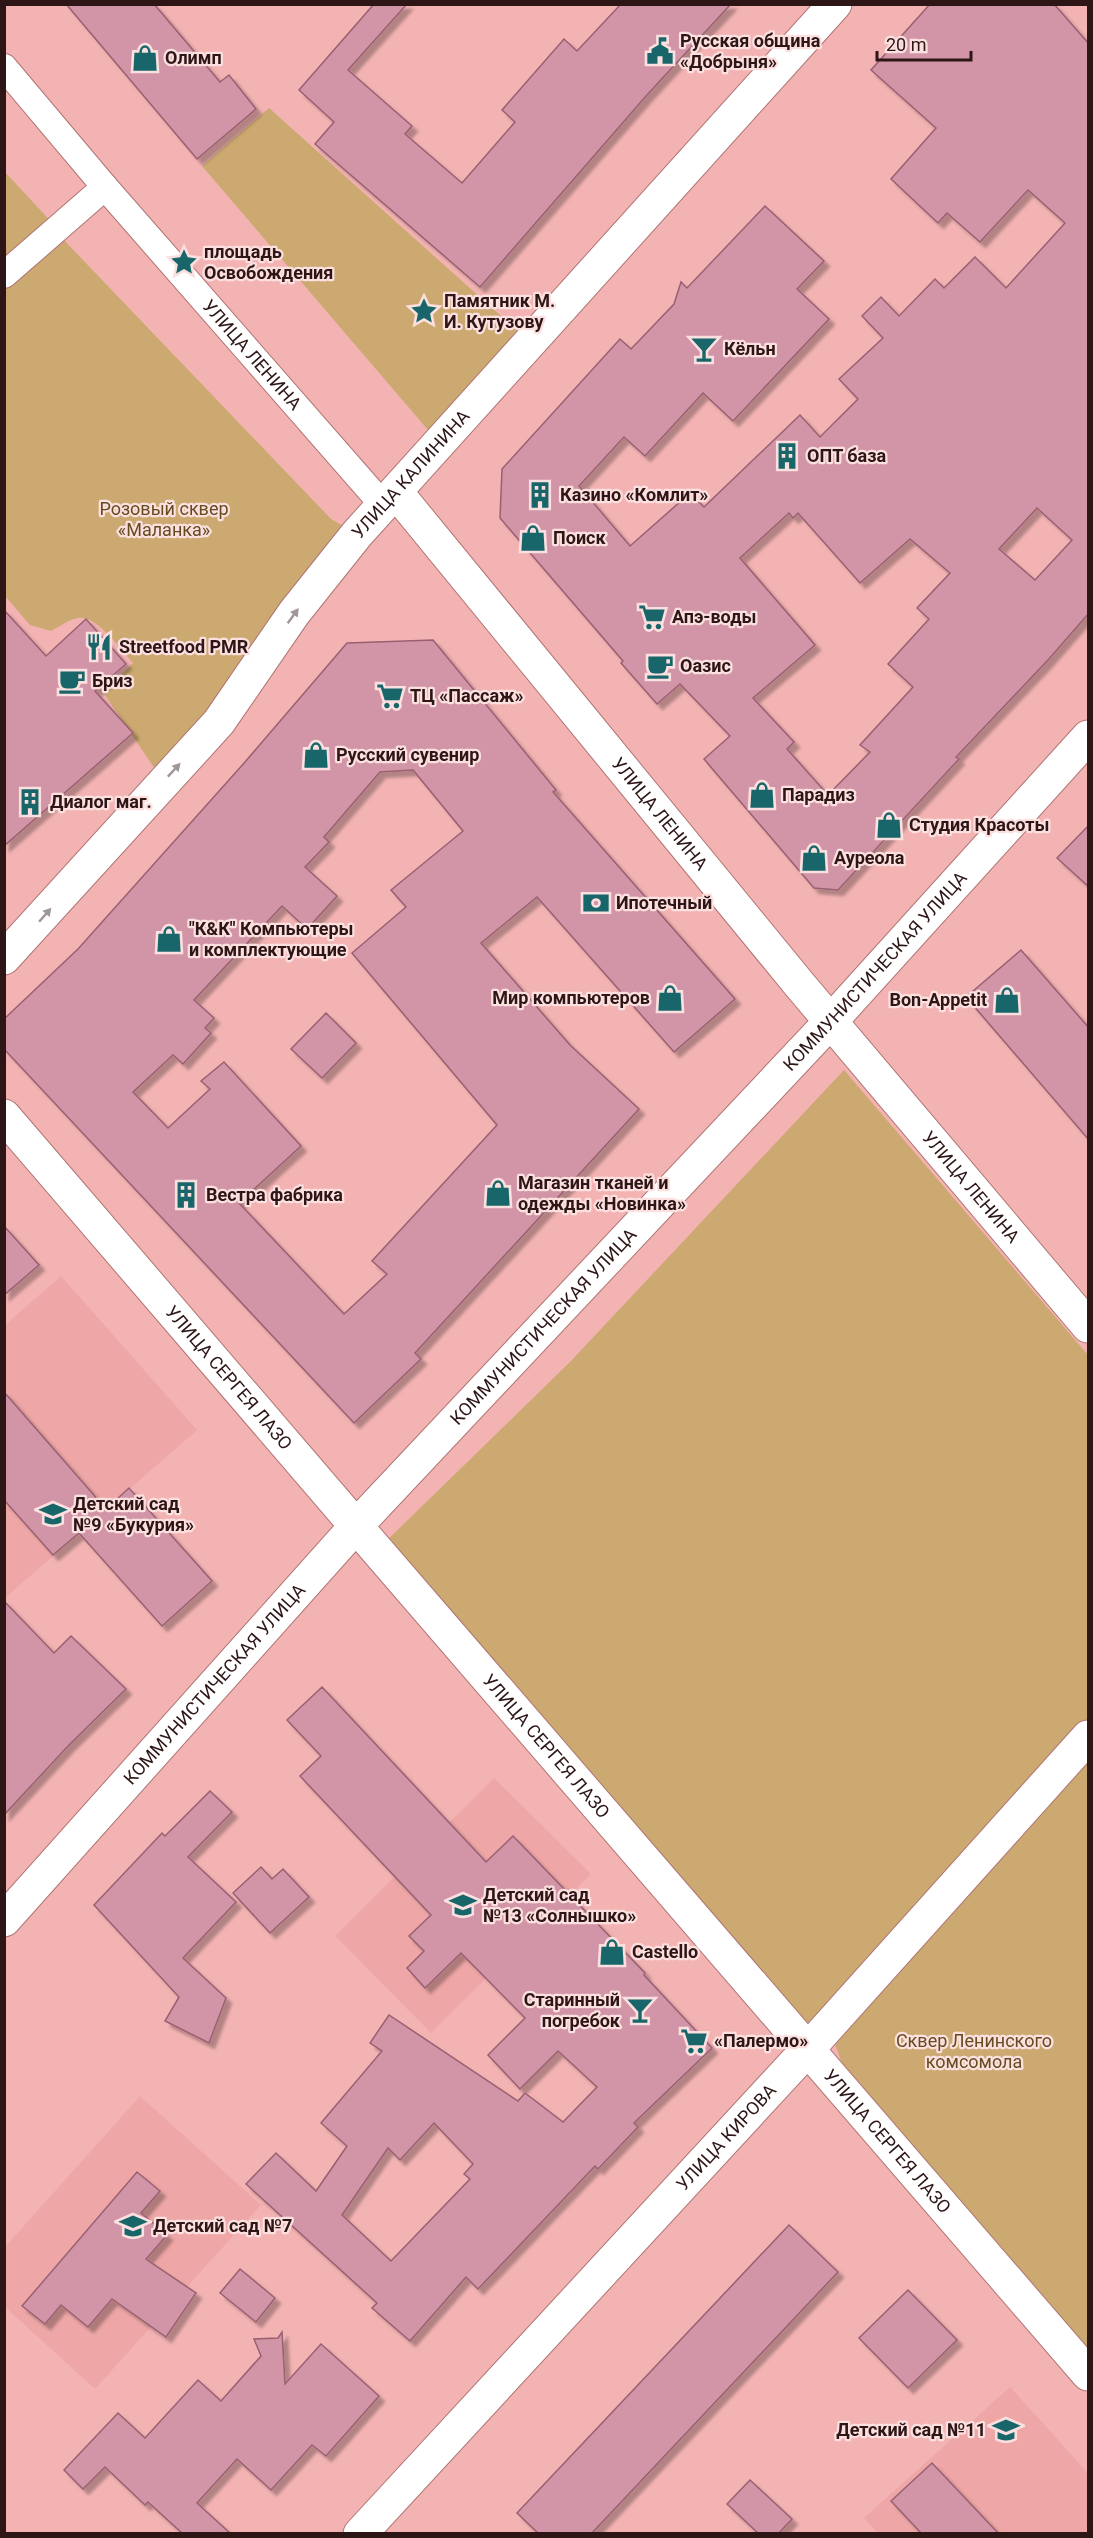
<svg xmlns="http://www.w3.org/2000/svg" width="1093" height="2538" font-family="Roboto,sans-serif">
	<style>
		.built { fill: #eea6a6 }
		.green { fill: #cca970 }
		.building { fill: #d195a7; stroke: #996072; stroke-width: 1.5; fill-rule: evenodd; filter: url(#shadow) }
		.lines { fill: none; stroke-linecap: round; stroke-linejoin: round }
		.pedestrian-casing { stroke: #b07474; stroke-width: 28 }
		.minor-casing { stroke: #b07474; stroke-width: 35 }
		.tertiary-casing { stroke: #b07474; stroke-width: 35 }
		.secondary-casing { stroke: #b07474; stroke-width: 35 }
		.pedestrian { stroke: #fff; stroke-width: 26 }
		.minor { stroke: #fff; stroke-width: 33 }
		.tertiary { stroke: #fff; stroke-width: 33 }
		.secondary { stroke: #fff; stroke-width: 33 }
		.oneway { fill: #a19697 }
		.labels { text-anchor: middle; stroke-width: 4.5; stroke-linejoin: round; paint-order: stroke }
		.poi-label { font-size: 18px; font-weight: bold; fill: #2e1617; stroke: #fbe0df; text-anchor: start }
		.street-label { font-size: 18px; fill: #2e1617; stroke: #fbe0df }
		.park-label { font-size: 18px; fill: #654c1f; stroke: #fbe0df }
	</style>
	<defs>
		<filter id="shadow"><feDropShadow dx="5.5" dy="5.5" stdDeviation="1.5" flood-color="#0004"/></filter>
	</defs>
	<rect width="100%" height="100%" fill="#f4b3b3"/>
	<!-- built -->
	<g class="built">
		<polygon points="61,1276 197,1430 5,1598 4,1326"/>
		<polygon points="494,1778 591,1874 431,2033 335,1936"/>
		<polygon points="140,2096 261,2205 95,2389 5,2307 5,2247"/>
		<polygon points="1010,2387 1088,2473 1088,2533 878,2533 864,2518"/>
	</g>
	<!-- green -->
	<g class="green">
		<polygon points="269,108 530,342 440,444 202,166"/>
		<polygon points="4,171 58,229 4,275"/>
		<path d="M59,235L331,519L357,534L163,781L103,692L133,663C121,650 96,614 78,618C69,619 59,627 51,631L30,625L5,596V287Z"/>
		<polygon points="844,1070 1088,1355 1088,1737 808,2049 377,1550 570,1362"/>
		<polygon points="1088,1757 1088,2359 848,2080 835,2044 855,2012"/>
	</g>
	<!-- building -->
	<g class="building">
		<polygon points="66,4 154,4 220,82 229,75 256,109 197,159"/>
		<polygon points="374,4 407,4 348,70 412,126 405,134 462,183 515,122 502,110 564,39 577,51 621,4 731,4 646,96 480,287 315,144 334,122 299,90"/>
		<path d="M930,4H1054L1089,44V613L1048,660L956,757L959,759L838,890L814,888L704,759L730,736L680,684L657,704L621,663L623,661L500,518L502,469L620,339L631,349L674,304L681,282L687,288L765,206L824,261L797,289L829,319L733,421L703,393L645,456L624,437L579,486L630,546L690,493L704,507L800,415L820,437L858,399L839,379L883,338L862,316L881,297L899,316L935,279L944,288L975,257L1006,288L1065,223L1028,190L980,242L947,213L938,223L891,179L936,128L871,70ZM1037,508L1072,540L1035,580L999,549ZM789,513L793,518L798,513L860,583L910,539L950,573L917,608L929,619L888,664L913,687L860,745L870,752L828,795L787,749L794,742L753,698L815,645L740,558Z"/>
		<polygon points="4,610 46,656 86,619 126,664 95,691 133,733 4,846"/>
		<path d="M433,640L556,790L553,792L735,999L674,1052L537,897L481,943L570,1045L639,1109L415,1353L421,1359L354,1423L4,1049V1019L78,949L245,762L347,643ZM413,770L463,831L391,890L406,907L352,953L497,1125L372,1261L387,1274L344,1314L239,1203L301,1146L224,1062L201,1081L210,1089L168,1128L133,1092L173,1055L183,1064L211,1033L205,1028L214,1018L194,1000L282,906L307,929L337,896L305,867L329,842L324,837L380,772Z"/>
		<polygon points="1089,825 1089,887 1057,858"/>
		<polygon points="1021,950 1089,1028 1089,1140 966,997"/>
		<polygon points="326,1013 356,1043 322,1078 291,1049"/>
		<polygon points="4,1226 39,1265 4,1295"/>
		<polygon points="4,1392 106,1509 129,1488 212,1581 162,1626 79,1533 53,1555 4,1500"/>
		<polygon points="4,1601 54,1653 71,1636 126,1689 69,1745 4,1815"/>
		<path d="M322,1687L486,1862L513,1836L645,1973L644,1975L712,2048L634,2123L638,2127L598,2169L595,2166L478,2289L466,2277L410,2341L372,2308L377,2303L246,2184L276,2153L316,2191L347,2146L321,2123L382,2051L370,2043L389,2015L518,2101L525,2093L563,2122L597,2087L558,2051L520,2089L488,2055L525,2018L461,1953L425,1988L407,1968L424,1951L409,1936L431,1915L300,1776L321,1756L287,1720ZM434,2123L473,2164L464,2174L470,2179L391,2261L342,2215L388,2148L400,2160Z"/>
		<polygon points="210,1791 232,1812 188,1857 236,1902 183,1958 226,1998 209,2043 165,2021 179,1997 94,1905 162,1833 165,1836"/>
		<polygon points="261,1867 272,1879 283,1869 309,1897 270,1933 233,1893"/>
		<polygon points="137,2172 160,2191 141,2213 167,2235 146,2259 196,2293 166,2337 112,2299 88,2327 61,2305 45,2324 22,2306"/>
		<polygon points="789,2225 838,2272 591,2534 539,2534 517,2513"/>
		<polygon points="240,2269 275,2298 256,2322 220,2293"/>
		<polygon points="908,2290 957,2340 908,2388 859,2338"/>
		<polygon points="282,2332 285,2384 321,2344 379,2396 326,2456 312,2445 271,2490 237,2459 197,2503 231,2534 183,2534 148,2502 145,2505 105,2467 83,2489 64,2470 118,2413 145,2438 198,2380 221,2401 261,2356 254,2339 278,2338"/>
		<polygon points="932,2463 999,2534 922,2534 891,2501"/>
		<polygon points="750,2480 792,2519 778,2534 759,2534 727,2504"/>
	</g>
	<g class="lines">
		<defs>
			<g id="pedestrian">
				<path id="s1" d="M4,67L105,187L383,505"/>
				<polyline points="4,275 105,187"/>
			</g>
			<g id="minor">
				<path id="s2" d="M396,492L799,984L1088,1326"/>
				<path id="s3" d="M4,958L219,722L294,613L357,534L835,4"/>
				<path id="s4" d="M356,1526L1088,2374"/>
				<path id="s5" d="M360,2534L808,2049L1088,1737"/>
			</g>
			<g id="tertiary">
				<path id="s6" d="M4,1116L356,1526"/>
			</g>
			<g id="secondary">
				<path id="s7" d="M4,1920L356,1526L831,1021L1088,737"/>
			</g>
		</defs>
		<!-- pedestrian casing -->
		<use href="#pedestrian" class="pedestrian-casing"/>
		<!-- minor casing -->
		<use href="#minor" class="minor-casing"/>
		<!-- tertiary casing -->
		<use href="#tertiary" class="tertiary-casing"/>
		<!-- secondary casing -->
		<use href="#secondary" class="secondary-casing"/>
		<!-- pedestrian -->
		<use href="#pedestrian" class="pedestrian"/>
		<!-- minor -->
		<use href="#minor" class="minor"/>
		<!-- tertiary -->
		<use href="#tertiary" class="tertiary"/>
		<!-- secondary -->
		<use href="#secondary" class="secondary"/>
	</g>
	<!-- one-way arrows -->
	<defs><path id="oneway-solid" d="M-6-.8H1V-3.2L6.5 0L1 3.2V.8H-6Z" transform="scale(1.5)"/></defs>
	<g class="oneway">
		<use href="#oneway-solid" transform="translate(293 616) rotate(-54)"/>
		<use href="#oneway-solid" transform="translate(174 770) rotate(-47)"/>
		<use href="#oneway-solid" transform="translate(45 915) rotate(-49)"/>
	</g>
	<!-- icons -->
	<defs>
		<symbol id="civic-bare" viewBox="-9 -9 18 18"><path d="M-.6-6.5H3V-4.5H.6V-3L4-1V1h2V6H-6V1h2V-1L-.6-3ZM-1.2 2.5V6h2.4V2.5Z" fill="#18666a" stroke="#fbe0df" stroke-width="2.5" paint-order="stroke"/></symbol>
		<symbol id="shop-bare" viewBox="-9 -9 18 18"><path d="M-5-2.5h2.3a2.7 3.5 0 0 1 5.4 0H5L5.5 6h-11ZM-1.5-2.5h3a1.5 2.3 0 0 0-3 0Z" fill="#18666a" stroke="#fbe0df" stroke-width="2.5" paint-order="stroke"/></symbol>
		<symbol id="sight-bare" viewBox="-9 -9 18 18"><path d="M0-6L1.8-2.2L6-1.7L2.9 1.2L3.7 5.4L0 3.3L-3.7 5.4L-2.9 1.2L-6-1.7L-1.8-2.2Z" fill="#18666a" stroke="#fbe0df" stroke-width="2.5" paint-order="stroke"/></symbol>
		<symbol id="bar-bare" viewBox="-9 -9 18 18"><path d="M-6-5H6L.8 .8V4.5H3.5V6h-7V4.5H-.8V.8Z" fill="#18666a" stroke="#fbe0df" stroke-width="2.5" paint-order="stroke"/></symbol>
		<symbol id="building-bare" viewBox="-9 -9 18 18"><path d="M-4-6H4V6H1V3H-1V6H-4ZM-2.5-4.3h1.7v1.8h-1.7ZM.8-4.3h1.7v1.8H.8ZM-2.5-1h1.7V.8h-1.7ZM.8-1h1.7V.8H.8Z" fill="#18666a" stroke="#fbe0df" stroke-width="2.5" paint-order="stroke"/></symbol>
		<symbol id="supermarket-bare" viewBox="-9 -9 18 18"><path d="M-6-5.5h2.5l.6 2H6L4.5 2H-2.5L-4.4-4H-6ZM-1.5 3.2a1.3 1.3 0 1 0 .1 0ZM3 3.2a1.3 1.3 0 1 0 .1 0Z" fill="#18666a" stroke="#fbe0df" stroke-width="2.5" paint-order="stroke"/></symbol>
		<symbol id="restaurant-bare" viewBox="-9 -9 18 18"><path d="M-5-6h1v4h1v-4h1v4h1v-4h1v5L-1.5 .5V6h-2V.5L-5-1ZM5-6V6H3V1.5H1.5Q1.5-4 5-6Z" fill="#18666a" stroke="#fbe0df" stroke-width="2.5" paint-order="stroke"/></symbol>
		<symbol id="cafe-bare" viewBox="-9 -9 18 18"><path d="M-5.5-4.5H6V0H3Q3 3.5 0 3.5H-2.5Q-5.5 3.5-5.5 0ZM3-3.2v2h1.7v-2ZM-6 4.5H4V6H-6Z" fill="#18666a" stroke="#fbe0df" stroke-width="2.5" paint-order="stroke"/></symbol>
		<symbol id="bank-bare" viewBox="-9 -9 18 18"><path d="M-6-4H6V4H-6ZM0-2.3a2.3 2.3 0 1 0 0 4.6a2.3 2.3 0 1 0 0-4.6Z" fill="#18666a" stroke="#fbe0df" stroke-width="2.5" paint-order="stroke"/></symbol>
		<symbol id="school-bare" viewBox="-9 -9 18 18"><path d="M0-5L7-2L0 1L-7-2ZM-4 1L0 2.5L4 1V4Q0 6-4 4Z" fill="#18666a" stroke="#fbe0df" stroke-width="2.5" paint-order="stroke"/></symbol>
	</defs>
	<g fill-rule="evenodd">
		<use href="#civic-bare" x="641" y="32" width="38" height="38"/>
		<use href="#shop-bare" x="126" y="39" width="38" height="38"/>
		<use href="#sight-bare" x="165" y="243" width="38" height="38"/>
		<use href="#sight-bare" x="405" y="292" width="38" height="38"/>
		<use href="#bar-bare" x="685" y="330" width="38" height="38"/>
		<use href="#building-bare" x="768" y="437" width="38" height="38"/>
		<use href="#building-bare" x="521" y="476" width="38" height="38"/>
		<use href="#shop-bare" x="514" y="519" width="38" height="38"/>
		<use href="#supermarket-bare" x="633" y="598" width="38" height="38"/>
		<use href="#restaurant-bare" x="80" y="628" width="38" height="38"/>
		<use href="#cafe-bare" x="641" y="647" width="38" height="38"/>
		<use href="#cafe-bare" x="53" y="662" width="38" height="38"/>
		<use href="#supermarket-bare" x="371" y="677" width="38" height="38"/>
		<use href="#shop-bare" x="297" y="736" width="38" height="38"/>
		<use href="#shop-bare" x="743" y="776" width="38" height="38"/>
		<use href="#building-bare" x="11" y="783" width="38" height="38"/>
		<use href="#shop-bare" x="870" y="806" width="38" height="38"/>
		<use href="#shop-bare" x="795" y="839" width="38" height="38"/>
		<use href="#bank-bare" x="577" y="884" width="38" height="38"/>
		<use href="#shop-bare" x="150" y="920" width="38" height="38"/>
		<use href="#shop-bare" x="651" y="979" width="38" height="38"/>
		<use href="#shop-bare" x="988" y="981" width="38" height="38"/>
		<use href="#shop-bare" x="479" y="1174" width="38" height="38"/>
		<use href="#building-bare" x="167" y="1176" width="38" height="38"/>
		<use href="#school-bare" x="34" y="1495" width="38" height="38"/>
		<use href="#school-bare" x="444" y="1886" width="38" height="38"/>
		<use href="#shop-bare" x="593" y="1933" width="38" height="38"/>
		<use href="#bar-bare" x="621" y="1991" width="38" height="38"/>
		<use href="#supermarket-bare" x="675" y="2022" width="38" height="38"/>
		<use href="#school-bare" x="114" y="2207" width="38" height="38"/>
		<use href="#school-bare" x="987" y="2411" width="38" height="38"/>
	</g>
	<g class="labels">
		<!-- poi labels -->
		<g class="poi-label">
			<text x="680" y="47">Русская община<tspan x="680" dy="21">«Добрыня»</tspan></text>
			<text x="165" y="64">Олимп</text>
			<text x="204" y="258">площадь<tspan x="204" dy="21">Освобождения</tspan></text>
			<text x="444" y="307">Памятник М.<tspan x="444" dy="21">И. Кутузову</tspan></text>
			<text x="724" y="355">Кёльн</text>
			<text x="807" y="462">ОПТ база</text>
			<text x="560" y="501">Казино «Комлит»</text>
			<text x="553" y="544">Поиск</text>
			<text x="672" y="623">Апэ-воды</text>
			<text x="119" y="653">Streetfood PMR</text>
			<text x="680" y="672">Оазис</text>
			<text x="92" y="687">Бриз</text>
			<text x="410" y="702">ТЦ «Пассаж»</text>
			<text x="336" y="761">Русский сувенир</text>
			<text x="782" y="801">Парадиз</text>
			<text x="50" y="808">Диалог маг.</text>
			<text x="909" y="831">Студия Красоты</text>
			<text x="834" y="864">Ауреола</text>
			<text x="616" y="909">Ипотечный</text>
			<text x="189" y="935">"К&amp;К" Компьютеры<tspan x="189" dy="21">и комплектующие</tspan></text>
			<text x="650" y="1004" text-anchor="end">Мир компьютеров</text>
			<text x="987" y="1006" text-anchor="end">Bon-Appetit</text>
			<text x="518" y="1189">Магазин тканей и<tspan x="518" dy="21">одежды «Новинка»</tspan></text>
			<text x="206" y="1201">Вестра фабрика</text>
			<text x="73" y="1510">Детский сад<tspan x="73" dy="21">№9 «Букурия»</tspan></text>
			<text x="483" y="1901">Детский сад<tspan x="483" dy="21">№13 «Солнышко»</tspan></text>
			<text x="632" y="1958">Castello</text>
			<text x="620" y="2006" text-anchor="end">Старинный<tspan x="620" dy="21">погребок</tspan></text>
			<text x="714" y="2047">«Палермо»</text>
			<text x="153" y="2232">Детский сад №7</text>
			<text x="986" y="2436" text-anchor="end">Детский сад №11</text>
		</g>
		<!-- street labels -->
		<g class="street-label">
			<text dy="6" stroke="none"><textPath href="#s1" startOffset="380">УЛИЦА ЛЕНИНА</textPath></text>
			<text dy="6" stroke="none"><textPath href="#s3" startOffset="633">УЛИЦА КАЛИНИНА</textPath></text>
			<text dy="6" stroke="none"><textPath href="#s2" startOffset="416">УЛИЦА ЛЕНИНА</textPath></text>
			<text dy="6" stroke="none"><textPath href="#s7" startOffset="1288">КОММУНИСТИЧЕСКАЯ УЛИЦА</textPath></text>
			<text dy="6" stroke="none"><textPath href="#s2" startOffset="902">УЛИЦА ЛЕНИНА</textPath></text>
			<text dy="6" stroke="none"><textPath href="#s7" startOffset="802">КОММУНИСТИЧЕСКАЯ УЛИЦА</textPath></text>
			<text dy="6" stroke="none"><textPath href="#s6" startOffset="345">УЛИЦА СЕРГЕЯ ЛАЗО</textPath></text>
			<text dy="6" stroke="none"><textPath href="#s7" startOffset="316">КОММУНИСТИЧЕСКАЯ УЛИЦА</textPath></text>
			<text dy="6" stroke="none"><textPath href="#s4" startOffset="291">УЛИЦА СЕРГЕЯ ЛАЗО</textPath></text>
			<text dy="6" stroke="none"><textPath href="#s5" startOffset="540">УЛИЦА КИРОВА</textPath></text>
			<text dy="6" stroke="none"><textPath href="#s4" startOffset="813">УЛИЦА СЕРГЕЯ ЛАЗО</textPath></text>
		</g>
		<!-- park labels -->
		<g class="park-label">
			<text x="164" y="515">Розовый сквер<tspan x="164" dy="21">«Маланка»</tspan></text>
			<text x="974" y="2047">Сквер Ленинского<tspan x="974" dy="21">комсомола</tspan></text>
		</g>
	</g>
	<!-- border -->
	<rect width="1093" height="2538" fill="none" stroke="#2e1617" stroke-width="12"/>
	<!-- scale -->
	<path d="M877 51v9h94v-9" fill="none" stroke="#2e1617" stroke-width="3"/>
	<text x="886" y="51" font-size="18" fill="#2e1617" stroke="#fbe0df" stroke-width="4.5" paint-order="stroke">20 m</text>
</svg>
